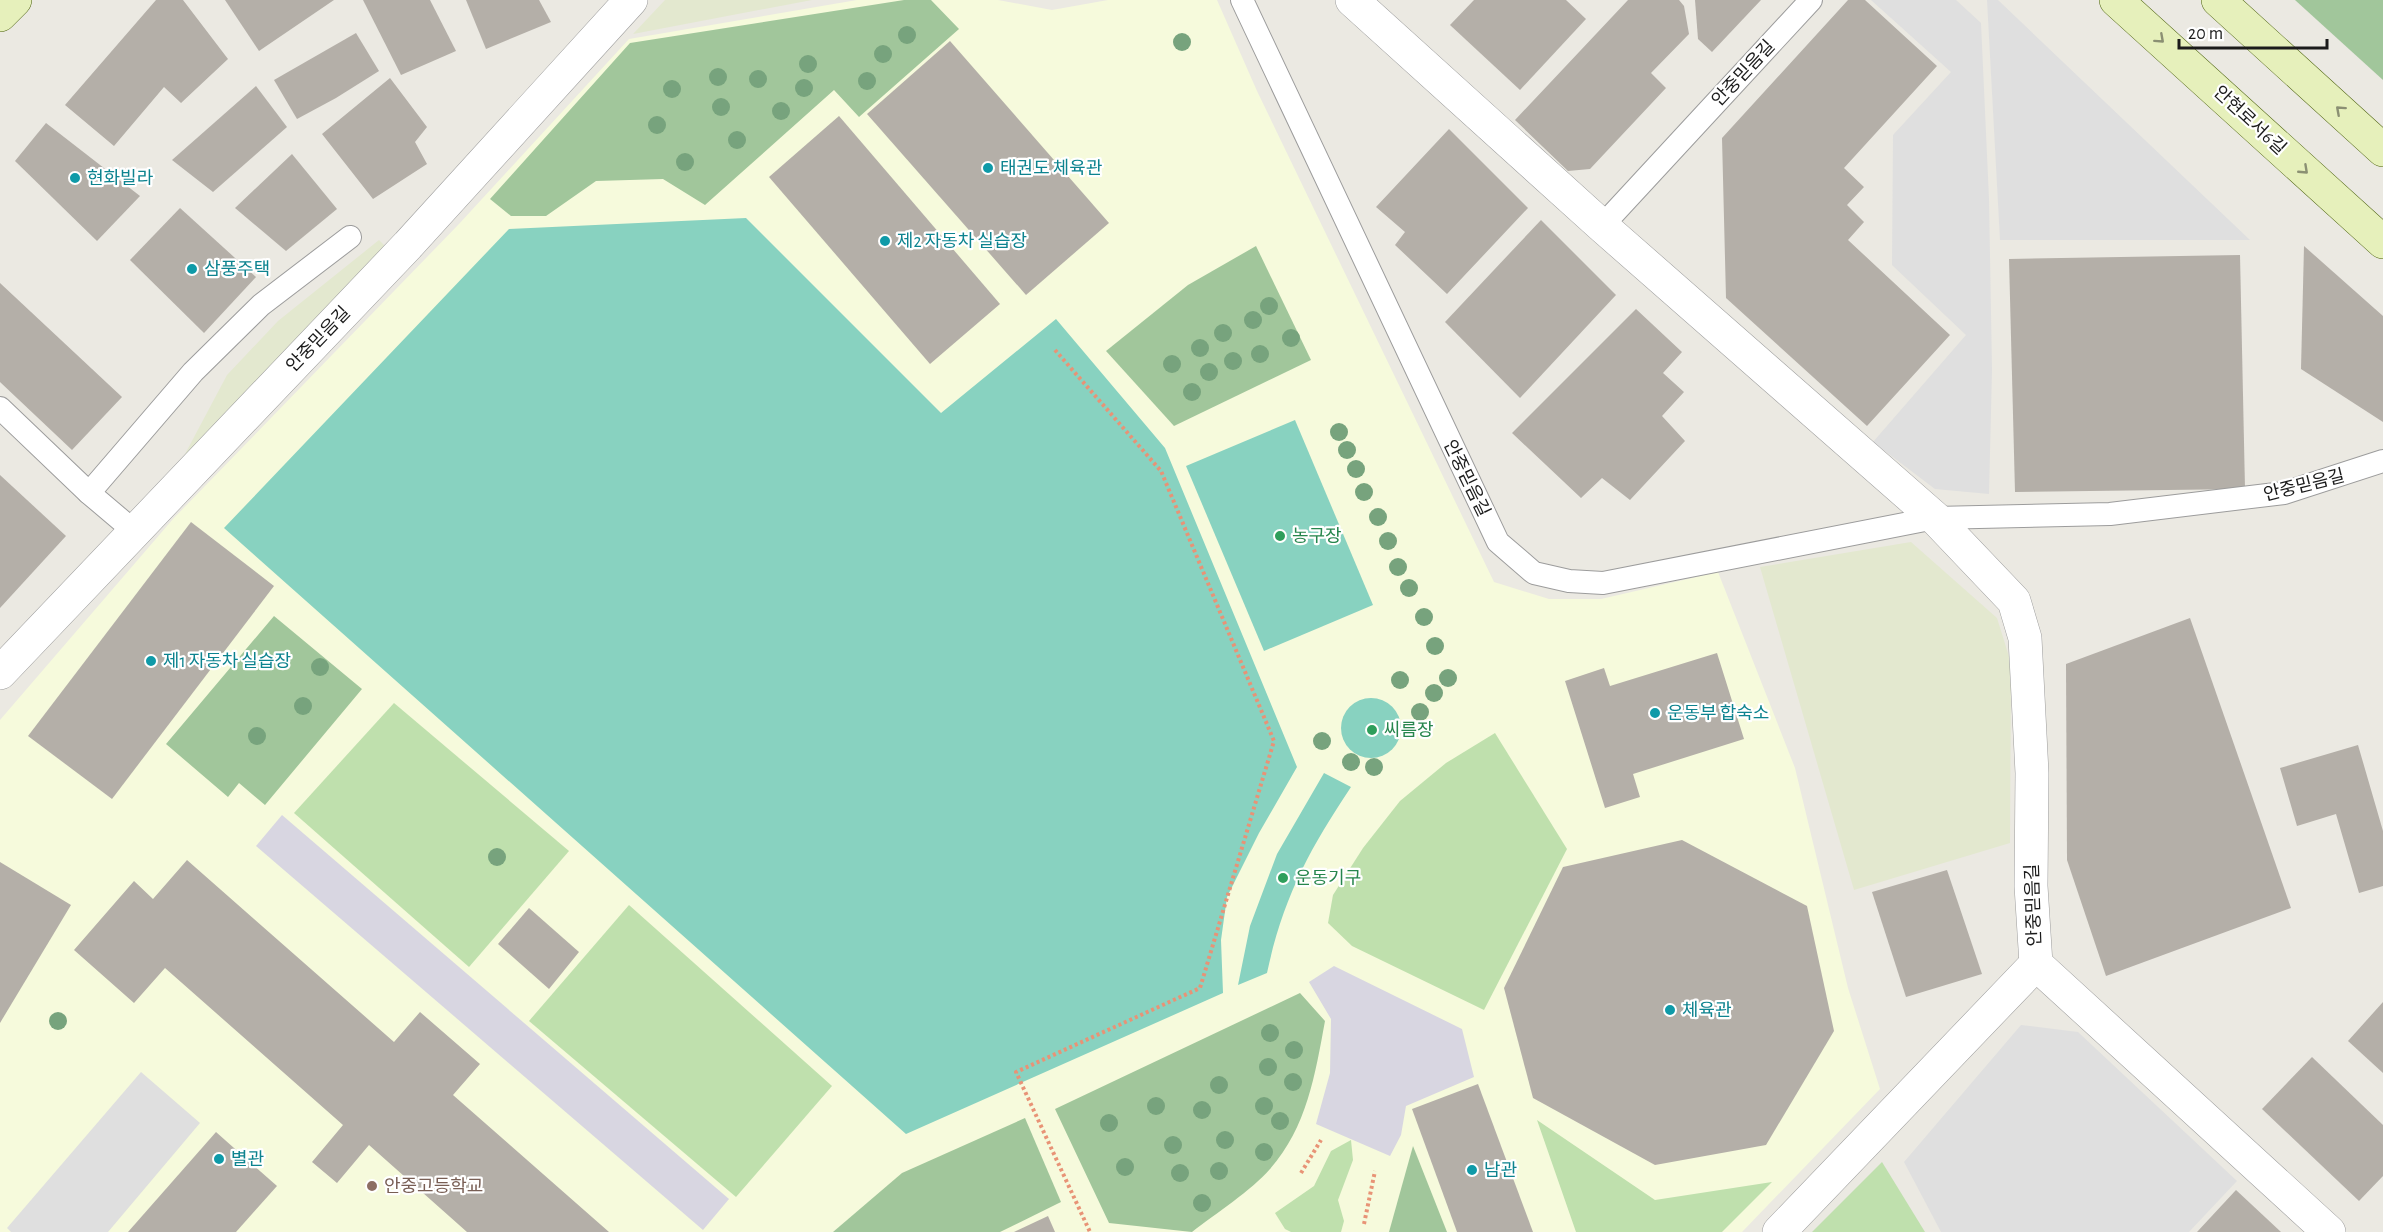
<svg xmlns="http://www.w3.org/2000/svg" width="2383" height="1232" font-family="'Alegreya Sans','Noto Sans KR',sans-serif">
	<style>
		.education { fill: #f6fadc }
		.farmland { fill: #e3e8cf }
		.grass { fill: #bfe0ad }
		.forest { fill: #a1c69b }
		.pitch { fill: #88d2c0 }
		.parking { fill: #dfdfdf }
		.plaza { fill: #d8d6e1 }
		.building { fill: #b4afa8 }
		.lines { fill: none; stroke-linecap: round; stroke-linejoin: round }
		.lane-casing { stroke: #9c9c9c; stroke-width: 24 }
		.street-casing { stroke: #9c9c9c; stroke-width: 34 }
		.secondary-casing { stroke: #4e6311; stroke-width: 34 }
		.path { stroke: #e89376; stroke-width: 4; stroke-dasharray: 3 3; stroke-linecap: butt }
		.lane { stroke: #fff; stroke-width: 22 }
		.street { stroke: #fff; stroke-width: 33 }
		.secondary { stroke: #e6f0bb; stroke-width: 33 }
		.tree { fill: #77a37d }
		.oneway { stroke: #8b9073 }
		.culture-dot { fill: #0f9aa8; stroke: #fff; stroke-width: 2 }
		.leisure-dot { fill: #2e9e5b; stroke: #fff; stroke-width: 2 }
		.education-dot { fill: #8d6e63; stroke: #fff; stroke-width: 2 }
		.labels { text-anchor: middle; stroke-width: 4.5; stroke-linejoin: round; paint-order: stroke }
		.street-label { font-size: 18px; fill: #1b1b1b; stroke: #fff }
		.culture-label { font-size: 18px; fill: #0d838f; stroke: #fff; text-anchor: start }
		.leisure-label { font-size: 18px; fill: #27864d; stroke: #fff; text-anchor: start }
		.education-label { font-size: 18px; fill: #785e54; stroke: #fff; text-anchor: start }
	</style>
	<rect width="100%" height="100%" fill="#ebe9e2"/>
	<!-- education -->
	<polygon class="education" points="857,0 998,0 1052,10 1108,0 1217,0 1257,91 1494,582 1549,599 1601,599 1718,572 1795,768 1848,988 1880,1089 1742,1232 0,1232 0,720 173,519 459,224 629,39"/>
	<!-- farmland -->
	<g class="farmland">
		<polygon points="665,0 812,0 633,34"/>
		<polygon points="379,240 391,252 176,471 227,375 278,321"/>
		<polygon points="1911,542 1997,618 2011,663 2010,843 1854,890 1760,567"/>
	</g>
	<!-- grass -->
	<g class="grass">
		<polygon points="394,703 569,851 469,967 294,813"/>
		<polygon points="1495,733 1567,849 1484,1010 1352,946 1328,923 1333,895 1363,848 1400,801 1446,763"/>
		<polygon points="629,905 832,1086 736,1197 529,1021"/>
		<polygon points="1537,1120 1655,1200 1772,1182 1722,1232 1576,1232"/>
		<polygon points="1351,1140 1353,1160 1338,1200 1344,1221 1341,1232 1291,1232 1285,1229 1275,1213 1314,1186 1331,1151"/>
		<polygon points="1882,1162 1925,1232 1812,1232"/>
	</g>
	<!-- forest -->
	<g class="forest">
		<polygon points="904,0 931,0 959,29 859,117 834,90 705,205 663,179 596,181 546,216 511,216 490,199 630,43"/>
		<polygon points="2295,0 2383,0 2383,80"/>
		<polygon points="1256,246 1311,360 1174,426 1106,351 1188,285"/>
		<polygon points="274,616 362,689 265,805 239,783 228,797 166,744"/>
		<path d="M1300,993L1325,1021C1315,1075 1307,1127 1270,1169C1252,1190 1215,1214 1192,1232L1109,1223L1055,1109Z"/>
		<polygon points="1025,1118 1061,1202 1000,1232 833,1232 902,1173"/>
		<polygon points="1413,1146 1447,1232 1389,1232"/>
	</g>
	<!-- pitch -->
	<g class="pitch">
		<polygon points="746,218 941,413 1056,319 1165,448 1297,767 1259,833 1227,897 1221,940 1223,993 906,1134 224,528 509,229"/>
		<polygon points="1295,420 1373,605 1264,651 1186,466"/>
		<circle cx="1371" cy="728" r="30"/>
		<path d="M1324,773L1351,787C1309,850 1283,898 1267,973L1238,985L1250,926L1277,854Z"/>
	</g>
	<!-- parking -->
	<g class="parking">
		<polygon points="1871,0 1956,0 1981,23 1989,199 1992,370 1989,494 1935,489 1873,442 1966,335 1892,265 1893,135 1951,72"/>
		<polygon points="1987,0 1998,0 2250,240 2000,240"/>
		<polygon points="2021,1025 2078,1032 2237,1181 2189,1232 1941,1232 1904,1162"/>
		<polygon points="141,1072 200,1123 108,1232 11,1232 7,1228"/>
	</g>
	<!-- plaza -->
	<g class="plaza">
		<polygon points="282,815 729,1199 703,1230 256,846"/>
		<polygon points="1334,966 1462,1029 1474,1077 1406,1106 1401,1135 1390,1156 1316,1124 1330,1073 1331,1019 1309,982"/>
	</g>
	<!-- building -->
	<g class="building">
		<polygon points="156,0 183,0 228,59 181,103 164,87 114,146 65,105"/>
		<polygon points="225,0 334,0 259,51"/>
		<polygon points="363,0 430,0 456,51 401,75"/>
		<polygon points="466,0 539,0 551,22 486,49"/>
		<polygon points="1474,0 1566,0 1586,19 1520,90 1450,25"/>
		<polygon points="1628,0 1679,0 1684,6 1689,34 1651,73 1666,88 1590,169 1568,171 1515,120"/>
		<polygon points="1695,0 1761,0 1712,52 1698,39"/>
		<polygon points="1848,0 1865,0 1937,66 1844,168 1864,187 1847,205 1864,222 1848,240 1950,335 1867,426 1726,298 1722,138"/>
		<polygon points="356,33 379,71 336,98 297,119 274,80"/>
		<polygon points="950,41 1109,223 1026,295 867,114"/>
		<polygon points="390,78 427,127 415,142 427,164 373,199 322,134"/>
		<polygon points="256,86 287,127 213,192 172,160"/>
		<polygon points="839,116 1000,304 930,364 769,177"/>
		<polygon points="46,123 140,196 97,241 15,161"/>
		<polygon points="1449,129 1528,208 1447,294 1395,245 1405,232 1376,207"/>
		<polygon points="292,154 337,209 286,251 235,208"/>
		<polygon points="180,208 256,277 204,333 130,260"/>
		<polygon points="1541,220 1616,295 1520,398 1445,322"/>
		<polygon points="2304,246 2383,316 2383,422 2301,369"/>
		<polygon points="2240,255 2245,489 2015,492 2009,259"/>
		<polygon points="0,283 122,397 72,450 0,382"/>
		<polygon points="1636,309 1682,352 1663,373 1684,392 1662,416 1685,441 1630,500 1602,478 1581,498 1512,433"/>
		<polygon points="0,475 66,536 0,608"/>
		<polygon points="191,522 274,586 112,799 28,736"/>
		<polygon points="2190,618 2291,908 2106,976 2067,860 2066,664"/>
		<polygon points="1717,653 1744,739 1633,774 1640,797 1605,808 1565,681 1604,668 1610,686"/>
		<polygon points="2358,745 2383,831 2383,886 2359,893 2336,814 2297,826 2280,768"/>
		<polygon points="1682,840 1807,906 1834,1031 1766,1145 1655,1165 1533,1098 1504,988 1563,867"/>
		<polygon points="187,860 394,1042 420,1012 480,1064 453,1095 609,1232 467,1232 369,1145 337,1183 312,1162 343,1125 165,968 134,1003 74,950 134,881 153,899"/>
		<polygon points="0,862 71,905 0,1023"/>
		<polygon points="1947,870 1982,974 1906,997 1872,892"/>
		<polygon points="529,908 579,952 549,989 498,944"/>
		<polygon points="2383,1002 2383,1073 2348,1041"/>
		<polygon points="2312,1057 2383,1125 2383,1176 2359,1201 2262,1109"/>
		<polygon points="1478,1084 1533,1232 1457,1232 1412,1109"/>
		<polygon points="216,1132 277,1186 236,1232 128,1232"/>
		<polygon points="2236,1190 2281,1232 2197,1232"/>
		<polygon points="1048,1216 1055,1232 1014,1232"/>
	</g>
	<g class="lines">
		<defs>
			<g id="lane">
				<polyline points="1242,0 1498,542 1534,573 1569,581 1603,583 1935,518 2110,514 2284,493 2383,461"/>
				<polyline points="1602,226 1811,0"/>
				<polyline points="0,408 89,493 134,531"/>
				<polyline points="89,493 193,372 261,305 350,237"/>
			</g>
			<g id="street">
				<polyline points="1352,0 1602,226 1935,518 2014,601 2025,638 2032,773 2031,886 2036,964 2329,1232"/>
				<polyline points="0,673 408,245 631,0"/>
				<polyline points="1779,1232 2036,964"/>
			</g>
			<g id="secondary">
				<polyline points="2116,0 2383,242"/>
				<polyline points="2218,0 2383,150"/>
				<polyline points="0,15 15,0"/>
			</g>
		</defs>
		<!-- lane casing -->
		<use href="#lane" class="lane-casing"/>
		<!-- street casing -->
		<use href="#street" class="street-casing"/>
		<!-- secondary casing -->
		<use href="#secondary" class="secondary-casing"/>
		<!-- path -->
		<g class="path">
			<polyline points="1055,350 1161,471 1274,741 1200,988 1016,1072 1090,1232"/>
			<polyline points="1301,1173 1321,1140"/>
			<polyline points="1364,1224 1375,1171"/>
		</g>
		<!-- lane -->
		<use href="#lane" class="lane"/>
		<!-- street -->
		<use href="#street" class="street"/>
		<!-- secondary -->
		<use href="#secondary" class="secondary"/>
	</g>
	<!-- trees -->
	<g class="tree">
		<circle cx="907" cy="35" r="9"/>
		<circle cx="1182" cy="42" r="9"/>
		<circle cx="883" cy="54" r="9"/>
		<circle cx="808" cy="64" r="9"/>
		<circle cx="718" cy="77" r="9"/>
		<circle cx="758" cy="79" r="9"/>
		<circle cx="867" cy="81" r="9"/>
		<circle cx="804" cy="88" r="9"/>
		<circle cx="672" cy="89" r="9"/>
		<circle cx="721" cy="107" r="9"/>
		<circle cx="781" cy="111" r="9"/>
		<circle cx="657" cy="125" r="9"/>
		<circle cx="737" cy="140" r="9"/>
		<circle cx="685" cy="162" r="9"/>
		<circle cx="1269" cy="306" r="9"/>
		<circle cx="1253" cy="320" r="9"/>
		<circle cx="1223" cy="333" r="9"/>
		<circle cx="1291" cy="338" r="9"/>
		<circle cx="1200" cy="348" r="9"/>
		<circle cx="1260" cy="354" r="9"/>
		<circle cx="1233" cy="361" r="9"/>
		<circle cx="1172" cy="364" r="9"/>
		<circle cx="1209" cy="372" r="9"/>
		<circle cx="1192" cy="392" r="9"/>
		<circle cx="1339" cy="432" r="9"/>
		<circle cx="1347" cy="450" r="9"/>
		<circle cx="1356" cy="469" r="9"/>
		<circle cx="1364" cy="492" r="9"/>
		<circle cx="1378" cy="517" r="9"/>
		<circle cx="1388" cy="541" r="9"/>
		<circle cx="1398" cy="567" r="9"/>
		<circle cx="1409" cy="588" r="9"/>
		<circle cx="1424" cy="617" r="9"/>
		<circle cx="1435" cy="646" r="9"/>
		<circle cx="320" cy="667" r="9"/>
		<circle cx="1448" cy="678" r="9"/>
		<circle cx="1400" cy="680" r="9"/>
		<circle cx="1434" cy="693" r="9"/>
		<circle cx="303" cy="706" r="9"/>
		<circle cx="1420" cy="712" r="9"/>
		<circle cx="257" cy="736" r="9"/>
		<circle cx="1322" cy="741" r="9"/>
		<circle cx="1351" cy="762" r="9"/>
		<circle cx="1374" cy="767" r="9"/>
		<circle cx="497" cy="857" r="9"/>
		<circle cx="58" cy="1021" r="9"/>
		<circle cx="1270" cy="1033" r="9"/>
		<circle cx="1294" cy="1050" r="9"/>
		<circle cx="1268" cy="1067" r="9"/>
		<circle cx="1293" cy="1082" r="9"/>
		<circle cx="1219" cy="1085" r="9"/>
		<circle cx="1156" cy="1106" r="9"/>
		<circle cx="1264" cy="1106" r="9"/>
		<circle cx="1202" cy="1110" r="9"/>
		<circle cx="1280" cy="1121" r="9"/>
		<circle cx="1109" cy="1123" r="9"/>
		<circle cx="1225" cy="1140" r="9"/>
		<circle cx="1173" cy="1145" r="9"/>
		<circle cx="1264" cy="1152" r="9"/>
		<circle cx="1125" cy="1167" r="9"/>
		<circle cx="1219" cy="1171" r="9"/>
		<circle cx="1180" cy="1173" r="9"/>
		<circle cx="1202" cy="1203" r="9"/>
	</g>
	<!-- one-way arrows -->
	<defs><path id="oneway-chevron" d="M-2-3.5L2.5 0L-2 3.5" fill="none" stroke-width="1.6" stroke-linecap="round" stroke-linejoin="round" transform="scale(1.5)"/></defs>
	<g class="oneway">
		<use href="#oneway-chevron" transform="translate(2160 39) rotate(42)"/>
		<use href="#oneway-chevron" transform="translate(2340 110) rotate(-138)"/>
		<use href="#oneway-chevron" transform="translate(2304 170) rotate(43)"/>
	</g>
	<!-- markers -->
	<g class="culture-dot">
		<circle cx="988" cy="168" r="6"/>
		<circle cx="75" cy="178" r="6"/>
		<circle cx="885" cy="241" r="6"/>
		<circle cx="192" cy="269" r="6"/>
		<circle cx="151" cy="661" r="6"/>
		<circle cx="1655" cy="713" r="6"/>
		<circle cx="1670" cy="1010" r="6"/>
		<circle cx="219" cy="1159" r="6"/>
		<circle cx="1472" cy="1170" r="6"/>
	</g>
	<g class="leisure-dot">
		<circle cx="1280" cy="536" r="6"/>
		<circle cx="1372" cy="730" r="6"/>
		<circle cx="1283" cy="878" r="6"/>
	</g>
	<circle class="education-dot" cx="372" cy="1186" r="6"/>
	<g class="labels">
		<!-- street labels -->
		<g class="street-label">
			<text transform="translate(1743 73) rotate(-47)" y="6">안중믿음길</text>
			<text transform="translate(2250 120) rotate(43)" y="6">안현로서6길</text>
			<text transform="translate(318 339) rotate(-46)" y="6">안중믿음길</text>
			<text transform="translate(1467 478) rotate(64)" y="6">안중믿음길</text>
			<text transform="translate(2304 485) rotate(-14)" y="6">안중믿음길</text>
			<text transform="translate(2033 905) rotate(-92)" y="6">안중믿음길</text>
		</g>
		<!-- culture labels -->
		<g class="culture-label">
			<text x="1000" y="174">태권도 체육관</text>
			<text x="87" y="184">현화빌라</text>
			<text x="897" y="247">제2 자동차 실습장</text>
			<text x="204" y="275">삼풍주택</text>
			<text x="163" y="667">제1 자동차 실습장</text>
			<text x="1667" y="719">운동부 합숙소</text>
			<text x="1682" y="1016">체육관</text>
			<text x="231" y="1165">별관</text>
			<text x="1484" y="1176">남관</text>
		</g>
		<!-- leisure labels -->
		<g class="leisure-label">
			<text x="1292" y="542">농구장</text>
			<text x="1384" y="736">씨름장</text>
			<text x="1295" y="884">운동기구</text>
		</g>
		<!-- education labels -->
		<g class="education-label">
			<text x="384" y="1192">안중고등학교</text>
		</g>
	</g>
	<!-- scale -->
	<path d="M2179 39v9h148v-9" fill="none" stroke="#1b1b1b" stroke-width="3"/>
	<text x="2188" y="39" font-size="18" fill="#1b1b1b" stroke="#ffffff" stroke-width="4.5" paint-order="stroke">20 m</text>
</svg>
